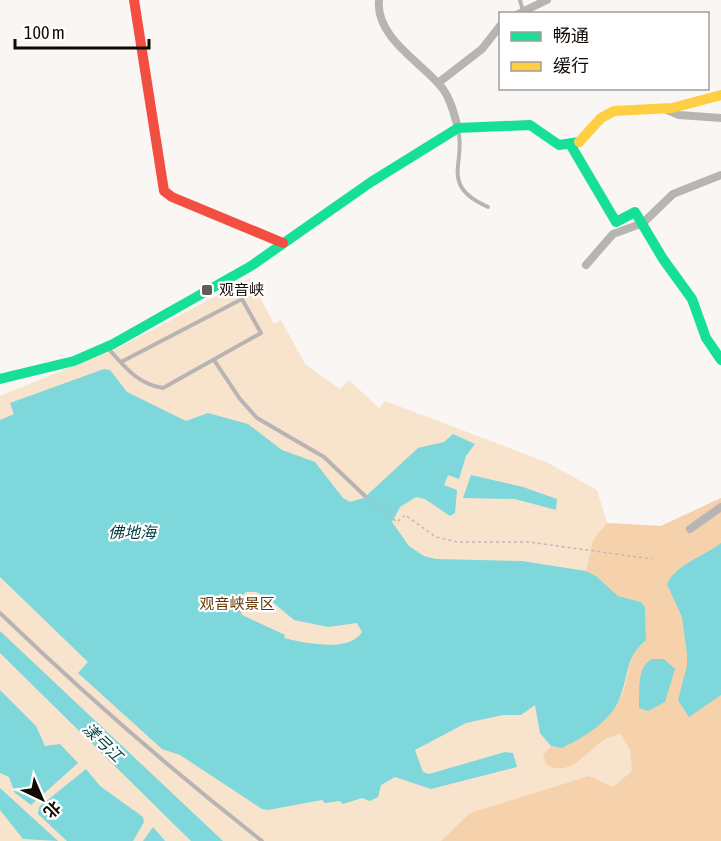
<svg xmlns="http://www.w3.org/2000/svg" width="721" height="841" font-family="'Asap Condensed','Noto Sans SC',sans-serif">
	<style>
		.green { fill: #f8e3cd }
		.forest { fill: #f6d2ac }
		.water { fill: #7dd7db; fill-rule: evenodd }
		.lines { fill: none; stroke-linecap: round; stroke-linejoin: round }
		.path { stroke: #bdb9b8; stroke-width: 1.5; stroke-dasharray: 3 3; stroke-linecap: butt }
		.lane { stroke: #b8b4b4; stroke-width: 4 }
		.street { stroke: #b8b4b4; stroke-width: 8 }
		.fast { stroke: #16e098; stroke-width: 10 }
		.slow { stroke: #ffcf43; stroke-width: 10 }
		.jam { stroke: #f24e42; stroke-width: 10 }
		.poi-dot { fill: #635c57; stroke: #fff; stroke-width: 2 }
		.labels { text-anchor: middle; stroke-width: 4.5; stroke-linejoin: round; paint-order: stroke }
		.poi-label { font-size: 15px; fill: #120903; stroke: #fff; text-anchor: start }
		.park-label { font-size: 15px; fill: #603800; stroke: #fff }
		.water-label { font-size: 16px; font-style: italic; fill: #003f41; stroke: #fff }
	</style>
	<rect width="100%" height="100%" fill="#f9f6f3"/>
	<!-- green -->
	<polygon class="green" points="250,278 274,324 281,320 305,364 340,389 349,380 379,408 385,401 546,462 597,490 607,523 661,526 721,498 721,841 0,841 0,396 120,347"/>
	<!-- forest -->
	<path class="forest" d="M721,498V841H441L470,813L589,776L613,787L632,771L630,750L621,734C617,735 611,736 607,738C589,748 570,780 546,764L543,755L551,746L553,748C576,736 604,726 618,702C632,679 623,660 646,640L645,607L641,602L618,596L596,576L586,571L593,540L607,523L661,526Z"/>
	<!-- water -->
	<g class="water">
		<path d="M104,369L110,370L127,392L186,421L208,413L248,424L282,450L315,462L343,498L350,502L364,498L418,448L444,442L453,434L475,444L466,456L459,479L448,475L444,485L457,490L455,513L450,516L425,499L416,497L400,507L392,522L409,546L424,556L436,559L522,561L586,571L596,576L618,596L641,602L645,607L646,640C625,658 629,674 620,697C612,721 583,738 562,748L551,746L540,733L535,705L521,715H503L466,723L415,750L423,772L429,774L505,752L513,753L517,767L431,789L395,777L381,785L378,797L370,801L362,798L343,804L340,801L325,803L322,800L268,810L262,809L180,755L162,749L78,673L88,662L0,577V420L14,414L10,403ZM246,592H256L269,599L294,620L328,627L357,623L362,632C350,653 304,643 284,638L285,635L242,615L236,602Z"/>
		<polygon points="471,475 523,487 557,499 556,510 515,499 463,498"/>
		<path d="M721,543V695L689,717L678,700L687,666V654L682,617L667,584C676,564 705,556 721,543Z"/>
		<polygon points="0,631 223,841 191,841 0,653"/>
		<path d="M652,659H664L675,669L665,702L648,711L639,708C640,692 636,667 652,659Z"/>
		<polygon points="0,690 36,726 45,746 60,744 78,763 31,805 15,793 9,777 0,773"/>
		<polygon points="86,769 100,786 143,817 144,822 133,841 67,841 38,814 39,807"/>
		<polygon points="0,788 58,841 23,839 0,810"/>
		<polygon points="153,827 165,841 143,841"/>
	</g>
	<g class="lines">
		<!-- path -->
		<polyline class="path" points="370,500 397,522 405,515 436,537 458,542 529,542 652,559"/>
		<!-- lane -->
		<g class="lane">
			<polyline points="520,0 523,11"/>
			<path d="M458,130C467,162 438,185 488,207"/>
			<path d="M107,347C124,366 137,384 163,388L261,333L242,299L121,362"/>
			<polyline points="214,360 240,399 257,418 324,457 365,496"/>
			<path d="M0,613C84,694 170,769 262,841"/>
		</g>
		<!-- street -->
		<g class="street">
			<path d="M379,0C375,38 423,63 443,89C451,100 454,114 458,128"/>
			<polyline points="518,14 547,0"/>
			<polyline points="438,83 482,49 500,26"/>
			<polyline points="667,110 679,115 721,118"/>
			<polyline points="586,265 613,234 643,223 673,194 721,175"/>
			<polyline points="690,529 721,507"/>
		</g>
		<!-- fast -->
		<g class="fast">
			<polyline points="570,144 616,222 635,212 663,259 692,299 706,338 721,360"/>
			<polyline points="0,379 74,361 113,344 251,266 371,182 458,128 530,125 559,145 579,142"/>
		</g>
		<!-- slow -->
		<polyline class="slow" points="579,142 601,118 614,111 672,108 721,95"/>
		<!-- jam -->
		<polyline class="jam" points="134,0 164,191 172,197 283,243"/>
	</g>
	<!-- markers -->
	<rect class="poi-dot" x="201" y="284" width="12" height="12" rx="3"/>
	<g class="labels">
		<!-- poi labels -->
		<g class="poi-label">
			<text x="219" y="295">观音峡</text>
		</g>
		<!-- park labels -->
		<g class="park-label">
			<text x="237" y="609">观音峡景区</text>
		</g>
		<!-- water labels -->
		<g class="water-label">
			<text x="132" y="538">佛地海</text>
			<text transform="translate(103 742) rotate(44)" y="6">漾弓江</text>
		</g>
	</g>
	<!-- legend -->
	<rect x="499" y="12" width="210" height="78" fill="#ffffff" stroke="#a09d9a" stroke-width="1.5"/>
	<rect x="511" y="32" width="30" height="9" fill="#16e098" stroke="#a09d9a" stroke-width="1.5"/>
	<text x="553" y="42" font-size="18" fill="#120903">畅通</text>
	<rect x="511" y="62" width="30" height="9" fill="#ffcf43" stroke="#a09d9a" stroke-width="1.5"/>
	<text x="553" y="72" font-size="18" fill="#120903">缓行</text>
	<!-- north arrow -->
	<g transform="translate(42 799) rotate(136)" stroke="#ffffff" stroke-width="4.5" paint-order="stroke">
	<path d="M0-4.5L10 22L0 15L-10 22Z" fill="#120903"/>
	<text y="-9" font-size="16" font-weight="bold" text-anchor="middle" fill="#120903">北</text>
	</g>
	<!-- scale -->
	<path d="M15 39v9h134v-9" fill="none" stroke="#120903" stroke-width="3"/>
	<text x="24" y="39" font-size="18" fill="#120903" stroke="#ffffff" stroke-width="4.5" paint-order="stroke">100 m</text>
</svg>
